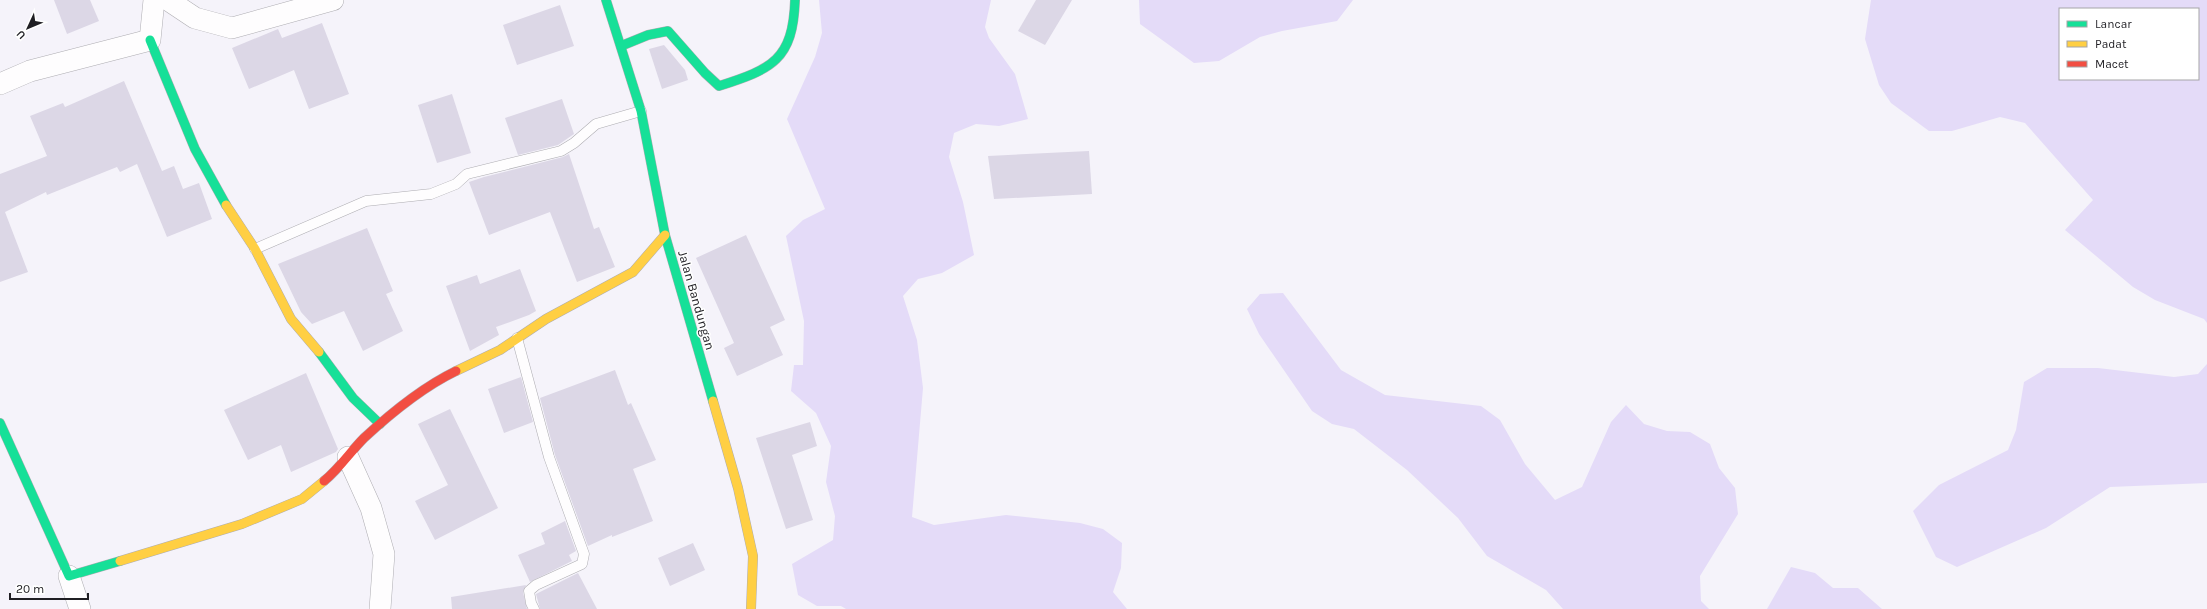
<svg xmlns="http://www.w3.org/2000/svg" width="2207" height="609" font-family="Karla,sans-serif">
	<style>
		.green { fill: #e4dbf8; fill-rule: evenodd }
		.building { fill: #dcd7e6 }
		.lines { fill: none; stroke-linecap: round; stroke-linejoin: round }
		.lane-casing { stroke: #aeadb2; stroke-width: 11 }
		.street-casing { stroke: #aeadb2; stroke-width: 22 }
		.fast-casing { stroke: #aeadb2; stroke-width: 10 }
		.slow-casing { stroke: #aeadb2; stroke-width: 10 }
		.jam-casing { stroke: #aeadb2; stroke-width: 10 }
		.lane { stroke: #fefdfe; stroke-width: 10 }
		.street { stroke: #fefdfe; stroke-width: 21 }
		.fast { stroke: #16e098; stroke-width: 9 }
		.slow { stroke: #ffcf43; stroke-width: 9 }
		.jam { stroke: #f24e42; stroke-width: 9 }
		.labels { text-anchor: middle; stroke-width: 3; stroke-linejoin: round; paint-order: stroke }
		.street-label { font-size: 13px; fill: #1f1e23; stroke: #fff }
	</style>
	<rect width="100%" height="100%" fill="#f5f3fa"/>
	<!-- green -->
	<g class="green">
		<polygon points="819,0 991,0 985,27 989,38 1015,74 1028,119 999,126 976,124 954,133 949,157 963,202 974,255 942,273 918,279 903,296 917,340 923,388 912,517 934,525 1006,515 1080,523 1103,529 1122,543 1121,568 1113,592 1127,609 846,609 841,606 817,606 798,595 792,564 833,540 835,516 826,482 831,446 816,413 791,391 794,365 803,365 804,321 786,236 803,220 825,209 787,119 815,57 822,33"/>
		<polygon points="1139,0 1353,0 1337,21 1282,31 1260,37 1219,61 1194,63 1140,24"/>
		<path d="M1871,0H2207V323L2204,319L2155,300L2133,287L2065,230L2093,200L2025,123L2000,117L1952,131H1929L1891,103L1879,85L1865,39ZM2060,9H2198V79H2060Z"/>
		<polygon points="1283,293 1341,370 1385,395 1481,406 1500,420 1525,464 1555,500 1582,487 1611,422 1626,405 1644,424 1667,431 1690,432 1710,444 1719,468 1735,488 1738,514 1700,576 1701,601 1709,609 1563,609 1546,590 1487,556 1458,518 1407,470 1354,429 1332,424 1312,411 1259,334 1247,309 1260,294"/>
		<polygon points="2207,364 2207,483 2110,487 2046,528 1957,567 1936,557 1913,511 1939,485 2008,450 2016,430 2024,382 2047,368 2098,368 2174,377 2198,374"/>
		<polygon points="1791,567 1815,573 1833,588 1858,588 1882,609 1767,609"/>
	</g>
	<!-- building -->
	<g class="building">
		<polygon points="54,0 90,0 99,21 67,34"/>
		<polygon points="1036,0 1072,0 1045,45 1018,31"/>
		<polygon points="560,5 574,46 517,65 503,25"/>
		<polygon points="322,23 349,94 309,109 294,70 249,89 232,48 278,29 282,38"/>
		<polygon points="664,45 685,70 688,80 662,89 649,49"/>
		<polygon points="124,81 162,171 174,166 183,189 199,183 212,219 167,237 137,164 120,172 117,167 47,195 46,192 5,212 28,272 0,282 0,174 47,156 30,116 63,103 65,107"/>
		<polygon points="452,94 471,153 437,163 418,105"/>
		<polygon points="562,99 574,134 558,145 518,155 505,118"/>
		<polygon points="1089,151 1092,194 994,199 988,156"/>
		<polygon points="569,154 594,229 599,227 615,267 577,282 550,212 489,235 469,182 484,177 563,157"/>
		<polygon points="367,228 393,291 386,294 403,331 363,351 344,311 312,324 301,312 278,264"/>
		<polygon points="746,235 785,320 770,327 783,355 737,376 724,348 734,343 696,258"/>
		<polygon points="520,269 536,311 529,315 496,327 499,335 470,351 446,286 477,275 480,284"/>
		<polygon points="615,370 628,405 631,403 656,460 633,469 653,521 612,537 612,535 588,546 555,455 540,398"/>
		<polygon points="306,373 338,449 336,452 291,472 281,445 248,460 224,410"/>
		<polygon points="521,377 533,422 504,433 488,389"/>
		<polygon points="450,409 498,508 435,540 415,501 448,485 418,424"/>
		<polygon points="810,422 817,446 792,455 813,520 786,529 756,438"/>
		<polygon points="565,521 576,551 569,555 572,561 530,582 518,555 545,544 541,533"/>
		<polygon points="693,543 705,570 670,586 658,558"/>
		<polygon points="578,573 597,609 540,609 536,594"/>
		<polygon points="526,585 523,592 527,609 452,609 451,597"/>
	</g>
	<g class="lines">
		<defs>
			<g id="lane">
				<polyline points="255,249 366,201 431,194 456,184 467,174 561,151 574,143 596,124 641,111"/>
				<polyline points="517,338 549,457 584,554 582,564 536,585 529,591 531,603 534,609"/>
			</g>
			<g id="street">
				<polyline points="168,0 195,18 232,28 333,0"/>
				<polyline points="0,84 30,71 150,40 154,0"/>
				<polyline points="348,457 371,508 384,554 380,609"/>
				<polyline points="69,576 80,609"/>
			</g>
			<g id="fast">
				<polyline points="606,0 641,111 665,235 713,401"/>
				<polyline points="150,40 195,149 226,205"/>
				<path d="M621,46L648,35L668,31L705,73L719,86C772,69 793,60 795,0"/>
				<polyline points="319,352 353,398 380,424"/>
				<polyline points="0,423 69,576 120,561"/>
			</g>
			<g id="slow">
				<polyline points="226,205 255,249 291,319 319,352"/>
				<polyline points="456,371 500,350 546,319 633,272 665,235"/>
				<polyline points="713,401 738,488 753,556 751,609"/>
				<polyline points="120,561 242,524 302,499 324,481"/>
			</g>
			<path id="jam" d="M324,481C340,468 350,452 364,438C391,413 423,387 456,371"/>
		</defs>
		<!-- lane casing -->
		<use href="#lane" class="lane-casing"/>
		<!-- street casing -->
		<use href="#street" class="street-casing"/>
		<!-- fast casing -->
		<use href="#fast" class="fast-casing"/>
		<!-- slow casing -->
		<use href="#slow" class="slow-casing"/>
		<!-- jam casing -->
		<use href="#jam" class="jam-casing"/>
		<!-- lane -->
		<use href="#lane" class="lane"/>
		<!-- street -->
		<use href="#street" class="street"/>
		<!-- fast -->
		<use href="#fast" class="fast"/>
		<!-- slow -->
		<use href="#slow" class="slow"/>
		<!-- jam -->
		<use href="#jam" class="jam"/>
	</g>
	<g class="labels">
		<!-- street labels -->
		<g class="street-label">
			<text transform="translate(697 300) rotate(74)" y="5">Jalan Bandungan</text>
		</g>
	</g>
	<!-- legend -->
	<rect x="2059" y="8" width="140" height="72" fill="#ffffff" stroke="#a5a5a7"/>
	<rect x="2067" y="21" width="20" height="6" fill="#16e098" stroke="#a5a5a7"/>
	<text x="2095" y="28" font-size="12" fill="#1f1e23">Lancar</text>
	<rect x="2067" y="41" width="20" height="6" fill="#ffcf43" stroke="#a5a5a7"/>
	<text x="2095" y="48" font-size="12" fill="#1f1e23">Padat</text>
	<rect x="2067" y="61" width="20" height="6" fill="#f24e42" stroke="#a5a5a7"/>
	<text x="2095" y="68" font-size="12" fill="#1f1e23">Macet</text>
	<!-- north arrow -->
	<g transform="translate(28 28) rotate(226)" stroke="#ffffff" stroke-width="3" paint-order="stroke">
	<path d="M0-3L7 15L0 10L-7 15Z" fill="#1f1e23"/>
	<text y="-6" font-size="11" font-weight="bold" text-anchor="middle" fill="#1f1e23">U</text>
	</g>
	<!-- scale -->
	<path d="M10 593v6h78v-6" fill="none" stroke="#1f1e23" stroke-width="2"/>
	<text x="16" y="593" font-size="12" fill="#1f1e23" stroke="#ffffff" stroke-width="3" paint-order="stroke">20 m</text>
</svg>
